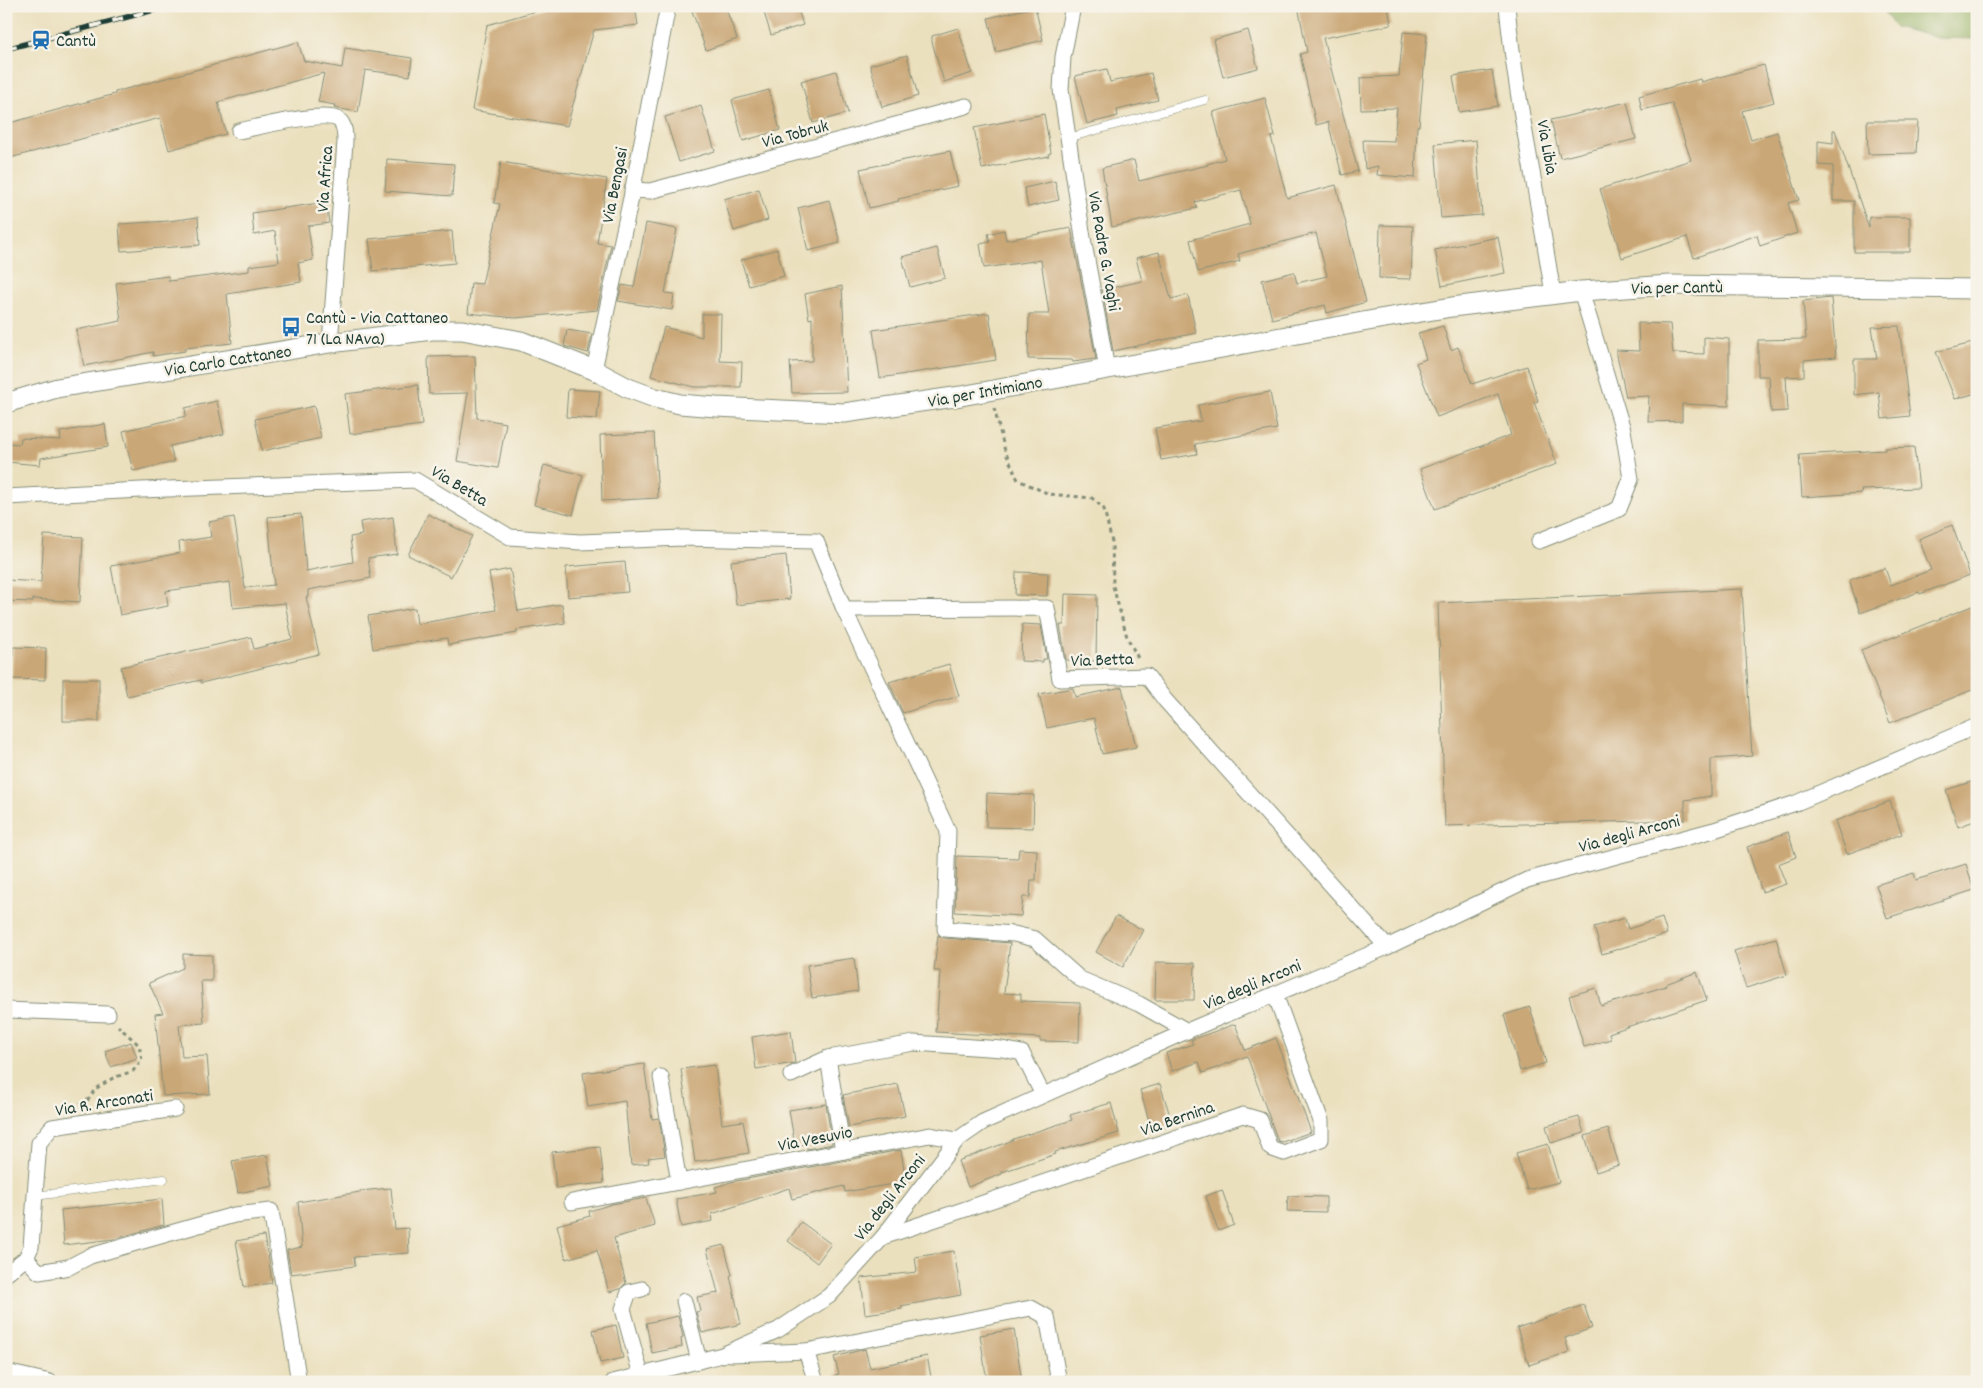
<svg xmlns="http://www.w3.org/2000/svg" width="1983" height="1388" font-family="Dekko,sans-serif">
	<style>
		.forest { fill: #94b164; stroke: #5a774c }
		.building { fill: #caa777 }
		.lines { fill: none; stroke-linecap: round; stroke-linejoin: round }
		.service-casing { stroke: #858e79; stroke-width: 9 }
		.minor-casing { stroke: #858e79; stroke-width: 17 }
		.tertiary-casing { stroke: #858e79; stroke-width: 21 }
		.path { stroke: #858e79; stroke-width: 3; stroke-dasharray: 4 4; stroke-linecap: butt }
		.service { stroke: #fff; stroke-width: 8 }
		.minor { stroke: #fff; stroke-width: 15 }
		.tertiary { stroke: #fff; stroke-width: 19 }
		.rail-casing { stroke: #1f3d34; stroke-width: 5.5 }
		.rail { stroke: #f7f3e8; stroke-width: 4; stroke-dasharray: 11; stroke-linecap: butt }
		.labels { text-anchor: middle; stroke-width: 5; stroke-linejoin: round; paint-order: stroke }
		.poi-label { font-size: 18px; fill: #1f3d34; stroke: #f7f3e8; text-anchor: start }
		.street-label { font-size: 18px; fill: #1f3d34; stroke: #f7f3e8 }
	</style>
	<rect width="100%" height="100%" fill="#f7f3e8"/>
	<filter id="ink" filterUnits="userSpaceOnUse"><feTurbulence type="fractalNoise" baseFrequency=".02" numOctaves="2"/><feDisplacementMap in="SourceGraphic" scale="10" xChannelSelector="R" yChannelSelector="G"/><feConvolveMatrix kernelMatrix="1 2 1 2 8 2 1 2 1" color-interpolation-filters="sRGB"/></filter>
	<filter id="wash" filterUnits="userSpaceOnUse"><feTurbulence type="fractalNoise" baseFrequency=".0096" numOctaves="4" result="noise"/><feDisplacementMap in="SourceGraphic" scale="20" xChannelSelector="R" yChannelSelector="G"/><feGaussianBlur stdDeviation="1.12" result="paint"/><feColorMatrix in="noise" values="0 0 0 0 0 0 0 0 0 0 0 0 0 0 0 0 0 1.4 0 .05"/><feComposite in="paint" operator="in"/></filter>
	<g filter="url(#wash)">
		<rect width="100%" height="100%" fill="#ebe0be"/>
		<!-- forest -->
		<polygon class="forest" points="1880,6 1977,6 1977,39 1938,38 1895,27"/>
		<g id="blocks">
			<!-- building -->
			<g class="building">
				<polygon points="553,6 635,6 638,25 594,30 567,126 472,110 487,25"/>
				<polygon points="706,6 725,6 737,39 706,50 692,11"/>
				<polygon points="762,6 797,6 803,25 771,35"/>
				<polygon points="1298,6 1388,6 1391,25 1323,38 1358,171 1342,175 1328,122 1316,125 1300,54 1307,52"/>
				<polygon points="1035,7 1043,40 996,52 988,18"/>
				<polygon points="958,28 972,73 944,82 932,42 932,36"/>
				<polygon points="1248,30 1258,68 1223,77 1213,40"/>
				<polygon points="1403,32 1427,34 1419,126 1417,126 1415,178 1377,175 1378,166 1365,169 1363,140 1394,141 1397,108 1361,109 1360,78 1399,76"/>
				<polygon points="298,42 304,61 342,68 345,48 412,58 410,76 365,70 358,112 334,108 335,105 318,102 324,73 218,102 226,134 169,150 160,118 6,159 6,124 115,94 115,92"/>
				<polygon points="907,55 918,96 882,107 870,65"/>
				<polygon points="1764,65 1774,102 1742,111 1751,140 1777,132 1799,200 1788,203 1797,233 1760,246 1757,235 1694,258 1687,237 1622,258 1600,189 1691,160 1672,103 1642,110 1639,96 1700,79 1701,82"/>
				<polygon points="1107,69 1110,82 1151,73 1158,100 1117,110 1118,116 1087,124 1075,76"/>
				<polygon points="1492,70 1498,106 1459,112 1453,76"/>
				<polygon points="836,71 848,113 813,123 801,81"/>
				<polygon points="769,90 780,130 743,141 732,100"/>
				<polygon points="1265,98 1275,136 1271,137 1287,198 1336,185 1366,302 1327,313 1325,305 1272,319 1262,280 1294,272 1297,283 1327,276 1316,233 1238,254 1240,261 1198,272 1190,240 1250,224 1241,190 1195,202 1197,208 1112,227 1102,168 1134,160 1139,181 1208,165 1207,164 1225,159 1213,112"/>
				<polygon points="1627,102 1636,139 1560,158 1551,120"/>
				<polygon points="701,106 715,151 679,162 665,117"/>
				<polygon points="1044,114 1051,153 1048,154 1049,156 982,169 974,128"/>
				<polygon points="1867,121 1918,121 1916,153 1868,154"/>
				<polygon points="1833,130 1835,130 1869,228 1869,217 1910,217 1910,252 1854,252 1854,201 1833,201 1833,166 1818,165 1818,141 1833,143"/>
				<polygon points="1476,140 1482,215 1441,218 1435,144"/>
				<polygon points="950,151 958,186 898,199 899,201 869,208 860,169"/>
				<polygon points="387,159 454,164 452,196 385,191"/>
				<polygon points="501,162 607,179 597,243 611,245 597,310 516,318 468,313 471,283 482,284 500,204 494,203"/>
				<polygon points="1055,181 1059,200 1028,207 1024,188"/>
				<polygon points="759,189 768,220 734,231 724,199"/>
				<polygon points="829,200 840,243 808,251 798,208"/>
				<polygon points="326,202 329,223 308,226 313,260 298,263 301,282 227,294 232,343 185,348 185,351 153,356 153,352 84,366 76,330 121,321 116,283 168,276 169,281 249,271 249,266 279,262 275,231 254,235 252,213"/>
				<polygon points="198,217 200,245 121,251 119,224 169,221"/>
				<polygon points="646,223 677,229 665,293 674,294 672,310 618,301 622,285 634,287"/>
				<polygon points="1380,225 1413,226 1411,279 1379,278"/>
				<polygon points="1071,228 1096,359 1073,362 1072,360 1028,359 1029,314 1049,314 1041,260 984,268 980,244 990,242 988,234 1004,230 1006,240"/>
				<polygon points="452,231 455,263 373,271 369,239"/>
				<polygon points="1498,237 1505,273 1442,286 1435,250"/>
				<polygon points="937,248 945,278 910,287 902,257"/>
				<polygon points="777,249 784,276 749,286 741,260"/>
				<polygon points="1159,252 1171,299 1188,295 1196,333 1113,351 1102,290 1142,281 1136,258"/>
				<polygon points="842,286 847,392 792,393 790,362 812,361 812,318 809,319 805,294"/>
				<polygon points="1831,298 1836,357 1804,360 1804,376 1786,377 1788,411 1771,412 1769,376 1758,376 1758,340 1806,339 1803,301"/>
				<polygon points="989,313 996,360 880,378 873,330"/>
				<polygon points="702,314 721,314 720,361 742,362 741,387 694,387 651,376 664,327 702,337"/>
				<polygon points="1638,323 1670,324 1673,353 1704,354 1704,337 1729,339 1729,406 1682,404 1682,421 1648,422 1649,396 1626,397 1616,350 1639,351"/>
				<polygon points="1443,326 1451,350 1458,347 1472,384 1527,366 1538,401 1534,402 1557,464 1435,509 1420,469 1511,435 1498,394 1437,417 1416,363 1426,359 1418,333"/>
				<polygon points="1899,326 1910,416 1882,419 1879,392 1854,395 1854,359 1877,359 1872,327"/>
				<polygon points="567,330 592,334 588,353 564,346"/>
				<polygon points="1977,342 1977,393 1955,399 1936,352"/>
				<polygon points="475,356 477,418 506,423 498,468 457,461 468,393 429,394 428,357"/>
				<polygon points="418,385 422,425 350,434 345,394"/>
				<polygon points="568,389 600,391 597,419 566,417"/>
				<polygon points="1270,392 1277,429 1195,444 1197,454 1161,460 1155,428 1201,421 1198,405"/>
				<polygon points="217,401 224,434 170,446 174,462 133,471 123,431 186,416 185,408"/>
				<polygon points="314,406 321,438 262,451 255,419"/>
				<polygon points="105,424 108,447 41,458 40,465 6,462 6,443 20,444 21,438 61,440 60,432"/>
				<polygon points="654,433 658,498 602,501 600,435"/>
				<polygon points="1914,447 1919,488 1861,490 1862,493 1802,497 1799,455 1885,450 1885,448"/>
				<polygon points="544,465 583,475 573,515 534,505"/>
				<polygon points="301,514 306,571 353,562 350,537 362,535 360,522 393,517 397,554 368,558 371,578 308,590 308,597 306,597 319,654 201,683 201,680 127,696 121,667 251,637 254,649 292,639 285,603 233,608 230,582 166,591 168,606 120,615 111,566 180,553 179,542 211,537 209,522 234,517 245,588 274,585 268,517"/>
				<polygon points="428,514 472,536 451,577 408,555"/>
				<polygon points="1952,525 1970,575 1920,594 1919,592 1860,613 1849,580 1885,568 1891,585 1931,570 1919,539"/>
				<polygon points="44,535 83,537 80,602 33,599 33,602 6,601 6,580 41,582"/>
				<polygon points="786,555 790,599 736,605 731,561"/>
				<polygon points="625,562 628,592 568,597 566,567"/>
				<polygon points="510,569 518,611 562,604 565,623 517,630 517,633 448,645 447,638 373,649 368,616 415,608 417,624 496,610 489,573"/>
				<polygon points="1016,572 1048,573 1047,596 1015,595"/>
				<polygon points="1742,589 1752,756 1711,759 1711,796 1685,800 1685,820 1445,826 1438,603"/>
				<polygon points="1065,594 1097,595 1096,661 1066,660 1060,625 1064,625"/>
				<polygon points="1977,604 1977,688 1890,723 1861,650"/>
				<polygon points="1022,624 1041,625 1047,659 1043,659 1043,662 1021,661"/>
				<polygon points="13,647 46,648 45,680 12,679"/>
				<polygon points="949,664 959,696 903,713 889,682"/>
				<rect x="63" y="679" width="36" height="42"/>
				<polygon points="1122,687 1136,747 1102,754 1094,718 1047,728 1039,694 1073,688 1075,697"/>
				<polygon points="1977,780 1977,820 1958,827 1946,790"/>
				<polygon points="987,793 1034,795 1033,828 986,827"/>
				<polygon points="1890,801 1902,834 1847,854 1835,821"/>
				<polygon points="1788,832 1796,857 1778,864 1786,884 1762,892 1747,847"/>
				<polygon points="1019,849 1037,850 1036,880 1031,880 1030,897 1023,897 1021,916 955,912 957,856 1018,858"/>
				<polygon points="1966,864 1974,890 1887,918 1876,885 1914,873 1916,880"/>
				<polygon points="1116,916 1143,930 1123,967 1096,952"/>
				<polygon points="1625,918 1628,929 1662,918 1667,934 1602,954 1594,927"/>
				<polygon points="938,935 944,938 1010,943 1004,993 1021,994 1021,1001 1080,1003 1079,1042 1040,1041 1040,1038 936,1032 940,971 934,971"/>
				<polygon points="1776,938 1787,975 1746,988 1734,951"/>
				<polygon points="183,954 212,955 212,981 201,981 204,1023 179,1025 182,1057 207,1056 210,1094 163,1096 155,1014 163,1013 149,983 183,968"/>
				<polygon points="854,958 858,991 812,998 807,965"/>
				<polygon points="1156,962 1195,963 1194,1000 1155,1000"/>
				<polygon points="1697,972 1707,1000 1609,1033 1611,1039 1584,1047 1569,996 1596,988 1601,1006 1666,986 1666,984"/>
				<polygon points="1530,1007 1546,1063 1520,1071 1504,1015"/>
				<polygon points="1235,1024 1245,1050 1276,1038 1311,1132 1282,1142 1278,1141 1247,1056 1203,1073 1199,1062 1172,1071 1166,1053 1193,1044 1191,1040"/>
				<polygon points="791,1031 795,1063 756,1069 752,1037"/>
				<polygon points="131,1042 137,1058 111,1067 105,1051"/>
				<polygon points="644,1064 652,1119 659,1118 665,1156 648,1158 649,1163 631,1165 625,1101 588,1107 583,1073"/>
				<polygon points="715,1065 722,1124 743,1121 749,1153 695,1162 681,1069"/>
				<polygon points="898,1084 905,1116 849,1127 843,1095"/>
				<polygon points="1160,1084 1173,1125 1152,1131 1140,1090"/>
				<polygon points="1111,1103 1119,1133 1055,1152 1056,1154 1002,1172 1002,1174 968,1187 958,1161 1013,1140 1013,1139 1072,1120 1070,1115"/>
				<polygon points="826,1104 832,1144 807,1149 806,1144 795,1146 789,1110"/>
				<polygon points="1579,1117 1584,1133 1551,1143 1546,1126"/>
				<polygon points="1608,1129 1619,1165 1596,1172 1585,1136"/>
				<polygon points="1548,1144 1559,1182 1527,1190 1516,1153"/>
				<polygon points="600,1147 604,1183 556,1188 552,1152"/>
				<polygon points="901,1150 906,1182 845,1192 844,1186 792,1199 789,1188 712,1214 713,1221 681,1227 676,1199 717,1192 715,1187 731,1182"/>
				<polygon points="267,1155 273,1186 238,1193 232,1161"/>
				<polygon points="391,1188 395,1229 408,1228 409,1253 354,1257 355,1266 291,1274 287,1250 302,1247 298,1202 360,1192 360,1191"/>
				<polygon points="1222,1190 1234,1225 1218,1231 1206,1196"/>
				<polygon points="1288,1196 1326,1197 1326,1212 1287,1211"/>
				<polygon points="646,1198 655,1226 614,1238 626,1283 620,1289 609,1292 597,1250 566,1259 557,1225 590,1216 589,1211 612,1204"/>
				<polygon points="162,1199 164,1225 114,1239 64,1245 61,1210"/>
				<polygon points="801,1222 831,1244 817,1263 788,1241"/>
				<polygon points="264,1236 267,1253 268,1253 272,1283 244,1287 236,1241"/>
				<polygon points="724,1245 732,1275 730,1276 741,1324 702,1333 696,1312 700,1311 697,1297 718,1293 707,1249"/>
				<polygon points="954,1251 961,1295 901,1306 902,1309 865,1314 861,1278 917,1272 915,1257"/>
				<polygon points="1584,1305 1592,1328 1565,1338 1569,1352 1529,1365 1517,1328"/>
				<polygon points="678,1316 683,1337 681,1338 682,1347 652,1353 646,1323"/>
				<polygon points="616,1325 623,1358 600,1363 593,1330"/>
				<polygon points="1014,1329 1022,1382 987,1382 980,1335"/>
				<polygon points="865,1349 870,1368 927,1356 932,1382 836,1382 835,1375 839,1374 834,1357"/>
			</g>
		</g>
	</g>
	<g filter="url(#ink)">
		<use href="#blocks" fill-opacity="0" stroke="#858e79" stroke-width="1"/>
		<g class="lines">
			<defs>
				<g id="service">
					<polyline points="1068,138 1205,100"/>
					<polyline points="35,1196 164,1179"/>
				</g>
				<g id="minor">
					<polyline points="1073,6 1063,57 1061,90 1083,238 1107,369"/>
					<path d="M1507,6C1516,103 1539,198 1553,295"/>
					<path d="M239,131C258,127 325,110 339,120C345,125 345,134 345,142L330,343"/>
					<polyline points="632,190 650,191 966,106"/>
					<polyline points="594,370 631,198 668,6"/>
					<polyline points="6,497 141,490 415,480 510,537 580,542 683,538 816,541 844,609 948,831 945,929 1014,934 1035,939 1080,979 1139,1004 1187,1031"/>
					<polyline points="1539,541 1619,509 1631,479 1623,430 1581,291"/>
					<polyline points="844,609 1047,608 1060,679 1147,676 1165,700 1387,947"/>
					<polyline points="6,1010 108,1014"/>
					<polyline points="828,1058 843,1151"/>
					<polyline points="791,1075 828,1058 914,1043 1002,1049 1022,1053 1043,1095"/>
					<polyline points="661,1077 679,1182"/>
					<polyline points="572,1202 930,1135 957,1140"/>
					<polyline points="883,1237 1243,1115 1260,1120 1270,1148 1284,1153 1321,1139 1321,1121 1275,994"/>
					<polyline points="26,1258 39,1272 69,1267 90,1256 234,1215 271,1211 299,1382"/>
					<polyline points="6,1274 26,1258 31,1247 39,1143 52,1127 175,1109"/>
					<polyline points="684,1301 699,1361"/>
					<polyline points="806,1351 816,1382"/>
					<polyline points="731,1354 806,1351 1031,1308 1047,1317 1059,1382"/>
					<polyline points="6,1372 50,1382"/>
					<polyline points="641,1375 623,1309 629,1292 642,1289"/>
					<polyline points="613,1382 722,1355 778,1330 829,1296 883,1237 957,1140 983,1122 1187,1031 1387,947 1527,880 1714,830 1796,803 1977,726"/>
				</g>
				<polyline id="tertiary" points="6,403 57,388 330,343 432,330 462,330 521,341 594,370 628,388 655,398 680,404 716,407 844,413 961,396 1379,319 1452,307 1581,291 1670,285 1977,289"/>
			</defs>
			<!-- service casing -->
			<use href="#service" class="service-casing"/>
			<!-- minor casing -->
			<use href="#minor" class="minor-casing"/>
			<!-- tertiary casing -->
			<use href="#tertiary" class="tertiary-casing"/>
			<!-- path -->
			<g class="path">
				<polyline points="994,408 1005,451 1018,480 1049,494 1092,498 1104,509 1112,542 1113,586 1127,637 1139,660"/>
				<polyline points="80,1105 89,1099 95,1089 113,1078 133,1071 142,1060 139,1045 118,1026"/>
			</g>
			<!-- service -->
			<use href="#service" class="service"/>
			<!-- minor -->
			<use href="#minor" class="minor"/>
			<!-- tertiary -->
			<use href="#tertiary" class="tertiary"/>
			<defs>
				<polyline id="rail" points="6,49 169,6"/>
			</defs>
			<!-- rail casing -->
			<use href="#rail" class="rail-casing"/>
			<!-- rail -->
			<use href="#rail" class="rail"/>
		</g>
	</g>
	<!-- icons -->
	<defs>
		<symbol id="station-bare" viewBox="-9 -9 18 18"><path d="M-3-6H3Q5-6 5-4V2Q5 4 3 4L4.5 6H3L1.5 4h-3L-3 6H-4.5L-3 4Q-5 4-5 2V-4Q-5-6-3-6ZM-3.5-4v3h7v-3ZM-3.5 1v1.5H-2V1ZM2 1v1.5H3.5V1Z" fill="#1f6fb2" stroke="#f7f3e8" stroke-width="2.5" paint-order="stroke"/></symbol>
		<symbol id="bus-bare" viewBox="-9 -9 18 18"><path d="M-5-6H5V4H4V6H2V4H-2V6H-4V4H-5ZM-3.5-4V0h7V-4ZM-3.5 1.2v1.5H-2V1.2ZM2 1.2v1.5H3.5V1.2Z" fill="#1f6fb2" stroke="#f7f3e8" stroke-width="2.5" paint-order="stroke"/></symbol>
	</defs>
	<g fill-rule="evenodd">
		<use href="#station-bare" x="27" y="26" width="28" height="28"/>
		<use href="#bus-bare" x="277" y="313" width="28" height="28"/>
	</g>
	<g class="labels">
		<!-- poi labels -->
		<g class="poi-label">
			<text x="56" y="46">Cantù</text>
			<text x="306" y="323">Cantù - Via Cattaneo<tspan x="306" dy="21">71 (La NAva)</tspan></text>
		</g>
		<!-- street labels -->
		<g class="street-label">
			<text transform="translate(795 133) rotate(-15)" y="6">Via Tobruk</text>
			<text transform="translate(1548 147) rotate(80)" y="6">Via Libia</text>
			<text transform="translate(324 179) rotate(-86)" y="6">Via Africa</text>
			<text transform="translate(614 185) rotate(-79)" y="6">Via Bengasi</text>
			<text transform="translate(1105 251) rotate(80)" y="6">Via Padre G. Vaghi</text>
			<text transform="translate(1677 287) rotate(-1)" y="6">Via per Cantù</text>
			<text transform="translate(228 360) rotate(-9)" y="6">Via Carlo Cattaneo</text>
			<text transform="translate(985 391) rotate(-10)" y="6">Via per Intimiano</text>
			<text transform="translate(460 485) rotate(31)" y="6">Via Betta</text>
			<text transform="translate(1102 659) rotate(-2)" y="6">Via Betta</text>
			<text transform="translate(1629 833) rotate(-15)" y="6">Via degli Arconi</text>
			<text transform="translate(1252 984) rotate(-23)" y="6">Via degli Arconi</text>
			<text transform="translate(104 1102) rotate(-9)" y="6">Via R. Arconati</text>
			<text transform="translate(1177 1118) rotate(-19)" y="6">Via Bernina</text>
			<text transform="translate(815 1138) rotate(-11)" y="6">Via Vesuvio</text>
			<text transform="translate(889 1197) rotate(-52)" y="6">Via degli Arconi</text>
		</g>
	</g>
	<!-- margin -->
	<rect width="1983" height="1388" fill="none" stroke="#f7f3e8" stroke-width="25"/>
</svg>
